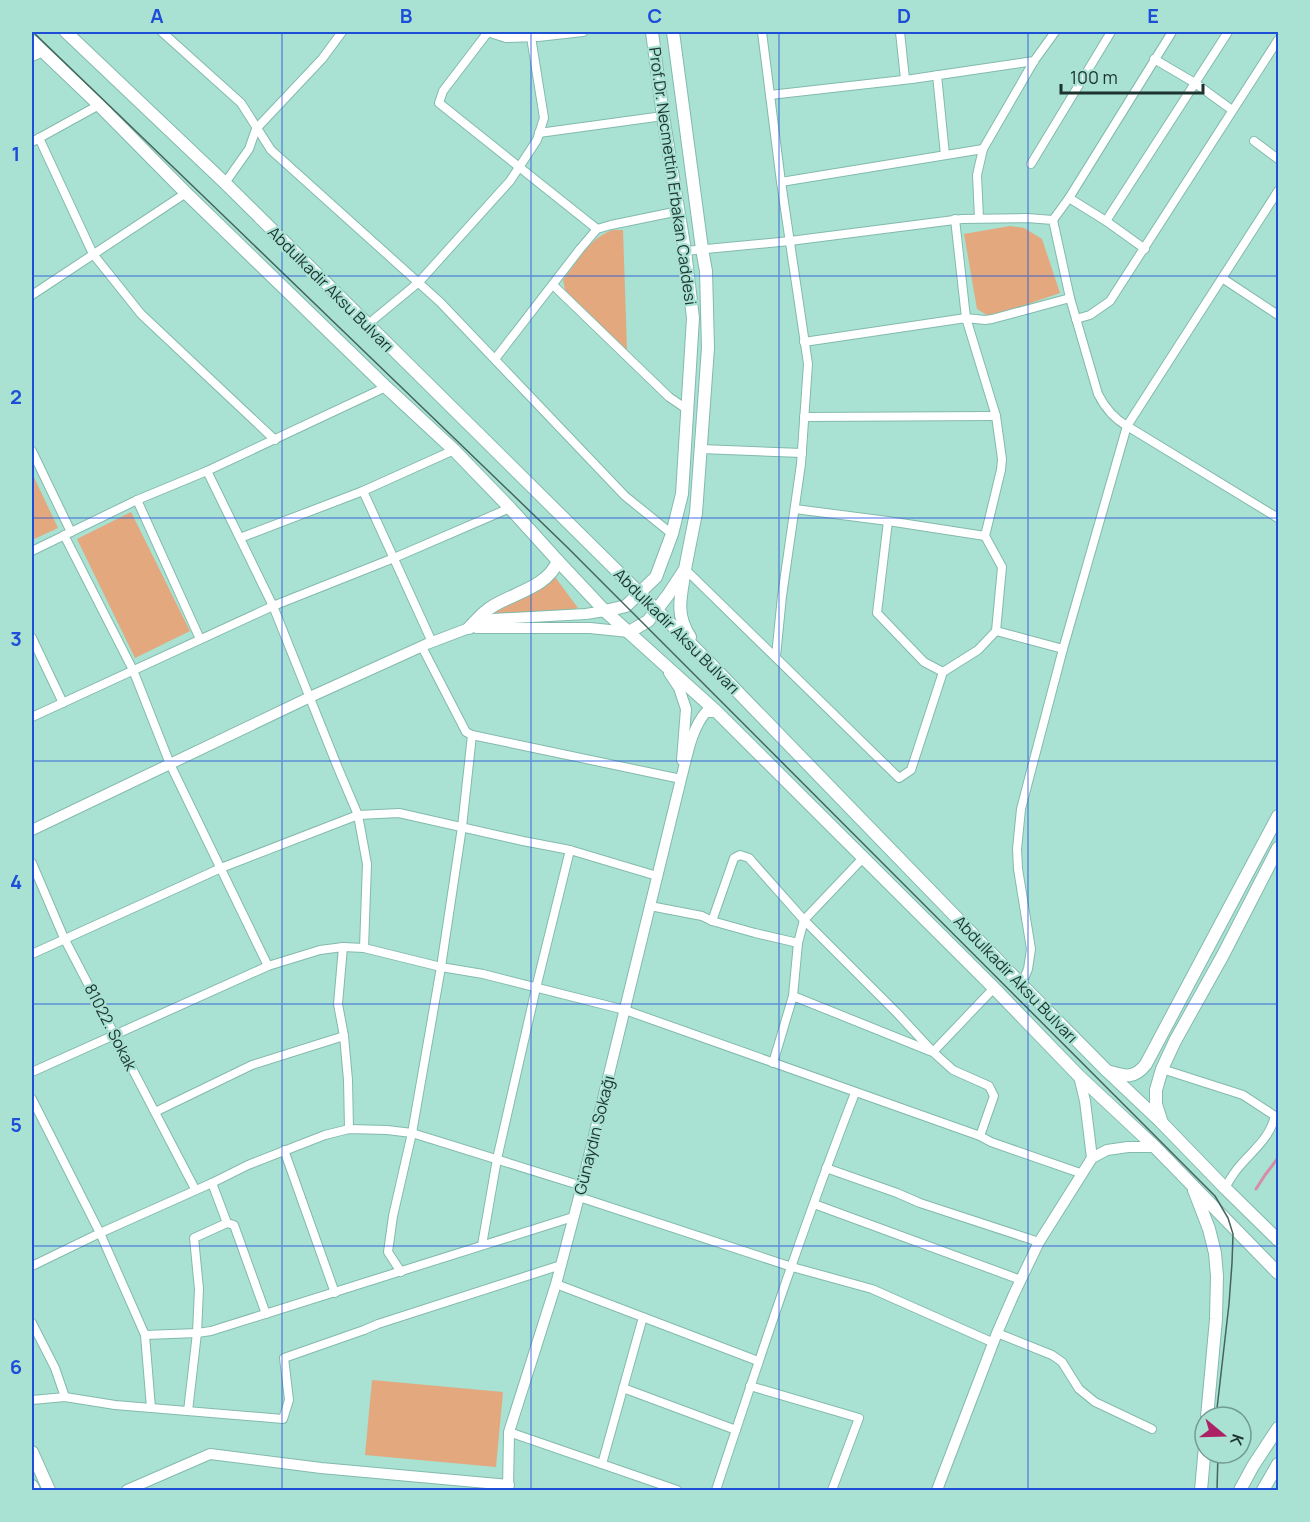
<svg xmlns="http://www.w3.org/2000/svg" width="1310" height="1522" font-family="Manrope,sans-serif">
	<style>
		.green { fill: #e3a87d }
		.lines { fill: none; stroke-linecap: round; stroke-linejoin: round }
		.stream { stroke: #d48da5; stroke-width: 3 }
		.minor-casing { stroke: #83baad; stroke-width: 10 }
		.tertiary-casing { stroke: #83baad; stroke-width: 12 }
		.secondary-casing { stroke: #83baad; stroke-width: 14 }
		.primary-casing { stroke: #83baad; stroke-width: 14 }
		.minor { stroke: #fff; stroke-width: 8 }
		.tertiary { stroke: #fff; stroke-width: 10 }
		.secondary { stroke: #fff; stroke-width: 12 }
		.primary { stroke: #fff; stroke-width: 12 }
		.tram { stroke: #44645c; stroke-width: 1.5 }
		.grid { fill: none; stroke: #1d4ed8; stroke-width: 1.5; stroke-opacity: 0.55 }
		.labels { text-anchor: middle; stroke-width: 4.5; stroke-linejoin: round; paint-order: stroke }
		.street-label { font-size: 16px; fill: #1c332e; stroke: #a9e1d3 }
		.neatline { fill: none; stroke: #1d4ed8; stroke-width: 2 }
		.grid-label { font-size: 20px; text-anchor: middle; font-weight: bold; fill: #1d4ed8 }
	</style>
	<rect width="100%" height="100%" fill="#a9e1d3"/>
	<!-- green -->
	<g class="green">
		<polygon points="1010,226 1024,228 1042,239 1060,293 990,317 977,309 964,234"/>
		<path d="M613,230H623L627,350L565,290L563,280C577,262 590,237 613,230Z"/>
		<polygon points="32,473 58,528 32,540"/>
		<polygon points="131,512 190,631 135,658 77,539"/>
		<polygon points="555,577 578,608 567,611 488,615 516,601"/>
		<polygon points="372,1380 503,1392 496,1467 365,1455"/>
	</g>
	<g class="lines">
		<!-- stream -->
		<polyline class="stream" points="1256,1189 1265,1175 1278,1158"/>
		<defs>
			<g id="minor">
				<polyline points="162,32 241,103 271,150 440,302 625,496 672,534"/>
				<polyline points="487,32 506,38 538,37 583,32"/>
				<polyline points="488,32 443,91 439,103 597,229"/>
				<polyline points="762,32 781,182 808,364 801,464 782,596 776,656"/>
				<polyline points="900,32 905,79"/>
				<polyline points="32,57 43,52"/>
				<polyline points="1154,59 1195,83 1232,110"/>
				<polyline points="937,75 945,155"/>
				<polyline points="770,95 912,79 1034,61"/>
				<polyline points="539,133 663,116"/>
				<polyline points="39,138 93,254 141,314 275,440"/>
				<polyline points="1254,141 1278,159"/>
				<polyline points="32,142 99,105"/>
				<polyline points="1031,164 1111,32"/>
				<polyline points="781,182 983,149"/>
				<polyline points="225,183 249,149 256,129 322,59 342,32"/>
				<polyline points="1278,191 1127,426 1278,518"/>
				<polyline points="1069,198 1106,221 1145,249"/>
				<polyline points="979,218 977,175 983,149 1034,61 1055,32"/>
				<polyline points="955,219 966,318 985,320 992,319 1070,298"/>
				<polyline points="1053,220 1069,198 1172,32"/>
				<polyline points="1106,221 1228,32"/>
				<path d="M685,251L790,241L962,219L1027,218L1053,220L1070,298L1098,394C1105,408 1113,418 1127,426L1063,649L1021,809L1017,849L1018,869L1031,949L1028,969L1025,976L1020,983"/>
				<polyline points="1222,278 1278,315"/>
				<polyline points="553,285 669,397 688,410"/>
				<polyline points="32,295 186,193"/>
				<polyline points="1076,319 1090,315 1110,301 1278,40"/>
				<polyline points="367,325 419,282 510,181 537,140 544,118 531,37"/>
				<polyline points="495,359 580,249 597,229 611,225 679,211"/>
				<polyline points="804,417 996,416"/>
				<polyline points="701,449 802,453"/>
				<polyline points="32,451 71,532"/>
				<polyline points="207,471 273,606 338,768 358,815 367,864 364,948"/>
				<polyline points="363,491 432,642"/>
				<polyline points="137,500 200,639"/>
				<polyline points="795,509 888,521 985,536"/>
				<polyline points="888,521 877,613 924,662 943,672"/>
				<polyline points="64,535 133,670 170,764 268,966"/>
				<polyline points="240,538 363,491 454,450"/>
				<polyline points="32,551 137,500 207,471 386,387"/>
				<polyline points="685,569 899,778 911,770 943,672 978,650 996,631 1002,567 985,536 1001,470 1002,459 996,416 966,318 804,342"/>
				<polyline points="996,631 1063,649"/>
				<polyline points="32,638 63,703"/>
				<polyline points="422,647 466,732 472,735"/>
				<polyline points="32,717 273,606 394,558 510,508"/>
				<polyline points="32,863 64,938 195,1189"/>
				<polyline points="650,906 702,916 712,921 755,933 798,943 804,920 863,858"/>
				<polyline points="712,921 734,858 740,855 749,858 804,920 897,1013 933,1052"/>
				<polyline points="343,947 338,1004 344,1036 348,1080 349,1129"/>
				<polyline points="32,954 221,868 358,815 399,813 523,841 570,850 657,876"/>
				<polyline points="793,996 930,1051"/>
				<polyline points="773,1063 793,996 798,943"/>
				<path d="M1162,1069L1243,1095L1275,1116C1270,1138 1253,1150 1238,1168C1233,1174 1229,1181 1225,1188"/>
				<polyline points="32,1072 268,966 320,950 343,947 364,948 441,967 483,974 625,1010 980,1136 991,1142 1083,1174"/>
				<polyline points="32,1099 100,1233 145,1335 151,1408"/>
				<polyline points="155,1112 252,1065 344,1036"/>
				<polyline points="980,1136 994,1096 989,1086 953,1070 933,1052 994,988"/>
				<polyline points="284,1150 335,1293"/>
				<polyline points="826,1168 897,1193 920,1203 1039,1242"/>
				<polyline points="212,1183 227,1223 234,1225 266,1314"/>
				<polyline points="579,1197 792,1267 872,1289 994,1343"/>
				<polyline points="814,1204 1021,1280"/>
				<polyline points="482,1245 497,1159 536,988 570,850"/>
				<polyline points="32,1266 100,1233 212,1183 248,1165 325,1135 349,1129 387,1130 412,1133 582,1186"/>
				<polyline points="401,1272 388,1252 393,1216 412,1133 441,967 462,827 472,735 681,779"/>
				<polyline points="556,1284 758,1361"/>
				<polyline points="32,1323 55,1368 65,1397"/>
				<polyline points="997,1333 1052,1355 1062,1362 1079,1389 1095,1402 1152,1429"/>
				<path d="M145,1335L197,1333L211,1331C332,1294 452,1254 573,1217"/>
				<polyline points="750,1386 859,1418 832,1490"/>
				<polyline points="623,1388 736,1430"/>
				<polyline points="32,1400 65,1397 115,1405 283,1419 289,1400 284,1358 364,1330 378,1324 561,1265"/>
				<polyline points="188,1411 197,1333 199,1289 194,1238 227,1223"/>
				<polyline points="509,1432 677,1490"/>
				<polyline points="602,1464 643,1317"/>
				<path d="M716,1490C760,1357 804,1224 855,1093"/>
			</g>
			<g id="tertiary">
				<polyline points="476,628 590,628 629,632"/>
				<polyline points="669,673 679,688 686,709 682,760"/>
				<polyline points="32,830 310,697 427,644 469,628 493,619 586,614 605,611"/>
				<polyline points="1079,1076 1085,1101 1092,1158"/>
				<polyline points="127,1490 210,1454 321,1468 509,1485"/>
				<path d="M508,1490L509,1432L556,1284L579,1197L681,779C687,757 691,729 706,712H717"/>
				<polyline points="937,1490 997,1333 1014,1294 1039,1242 1092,1158 1107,1150 1128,1147 1155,1147"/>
			</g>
			<g id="secondary">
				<path d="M1107,1071C1124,1076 1134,1080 1146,1064L1278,816"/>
				<polyline points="1162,1123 1156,1104 1156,1090 1162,1069 1175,1041 1223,955 1278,848"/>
				<polyline points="1240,1490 1253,1466 1278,1428"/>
				<polyline points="1263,1490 1278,1464"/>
			</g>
			<g id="primary">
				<polyline points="66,32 225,183 700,653 1020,983 1107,1071 1162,1123 1225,1188 1278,1240"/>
				<polyline points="32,41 99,105 186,193 386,387 454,450 510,508 558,561 605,611 717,712 994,988 1079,1076 1155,1147 1278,1273"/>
				<path d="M684,576C680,599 676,616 690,637"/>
				<polyline points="605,611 626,606 656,577 672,534 682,494 693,318 685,251 663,116 652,32"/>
				<path d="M469,628C476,621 482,613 490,608C512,593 547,588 558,561"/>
				<polyline points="629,632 648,621 668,595 685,569 696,513 708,348 706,271 702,249 673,32"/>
				<polyline points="1194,1190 1209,1229 1215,1253 1217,1276 1216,1319 1207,1417"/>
				<polyline points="32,1452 49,1490"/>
				<polyline points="32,1486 34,1490"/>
				<polyline points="1201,1490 1205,1446"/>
			</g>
		</defs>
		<!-- minor casing -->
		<use href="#minor" class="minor-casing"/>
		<!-- tertiary casing -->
		<use href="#tertiary" class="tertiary-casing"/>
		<!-- secondary casing -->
		<use href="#secondary" class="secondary-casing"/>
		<!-- primary casing -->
		<use href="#primary" class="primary-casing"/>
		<!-- minor -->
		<use href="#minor" class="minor"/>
		<!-- tertiary -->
		<use href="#tertiary" class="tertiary"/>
		<!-- secondary -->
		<use href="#secondary" class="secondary"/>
		<!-- primary -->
		<use href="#primary" class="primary"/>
		<!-- tram -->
		<g class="tram">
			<polyline points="33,32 566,546 1215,1196 1228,1218 1233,1234 1232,1263 1229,1304 1216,1417"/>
			<polyline points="1217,1490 1218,1453"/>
		</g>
	</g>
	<!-- grid -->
	<path class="grid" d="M282,32V1490M531,32V1490M779,32V1490M1028,32V1490M32,276H1278M32,518H1278M32,761H1278M32,1004H1278M32,1246H1278"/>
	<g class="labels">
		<!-- street labels -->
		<g class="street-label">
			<text transform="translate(673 176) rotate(82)" y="6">Prof.Dr. Necmettin Erbakan Caddesi</text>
			<text transform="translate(331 289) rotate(45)" y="6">Abdulkadir Aksu Bulvarı</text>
			<text transform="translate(677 631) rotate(45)" y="6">Abdulkadir Aksu Bulvarı</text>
			<text transform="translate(1016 979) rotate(46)" y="6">Abdulkadir Aksu Bulvarı</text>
			<text transform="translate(111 1027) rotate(63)" y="6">81022. Sokak</text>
			<text transform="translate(594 1135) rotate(-76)" y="6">Günaydın Sokağı</text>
		</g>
	</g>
	<!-- border -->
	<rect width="1310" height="1522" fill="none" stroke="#a9e1d3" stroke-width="66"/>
	<!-- north arrow -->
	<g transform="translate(1223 1435) rotate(109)"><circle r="28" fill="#a9e1d3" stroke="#719b91" stroke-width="1.5"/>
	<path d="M0-4.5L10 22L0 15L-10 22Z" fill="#ac2264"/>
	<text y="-9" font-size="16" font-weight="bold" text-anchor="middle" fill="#1c332e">K</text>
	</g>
	<!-- scale -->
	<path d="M1061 84v9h142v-9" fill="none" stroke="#1c332e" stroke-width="3"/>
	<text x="1070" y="84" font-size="18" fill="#1c332e" stroke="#a9e1d3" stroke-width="4.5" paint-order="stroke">100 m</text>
	<rect x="33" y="33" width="1244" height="1456" class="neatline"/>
	<g class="grid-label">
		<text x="157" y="23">A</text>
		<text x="406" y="23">B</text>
		<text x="655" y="23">C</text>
		<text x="904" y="23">D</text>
		<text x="1153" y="23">E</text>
		<text x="16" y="161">1</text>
		<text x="16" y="404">2</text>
		<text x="16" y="646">3</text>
		<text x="16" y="889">4</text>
		<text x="16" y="1132">5</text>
		<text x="16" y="1374">6</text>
	</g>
</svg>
